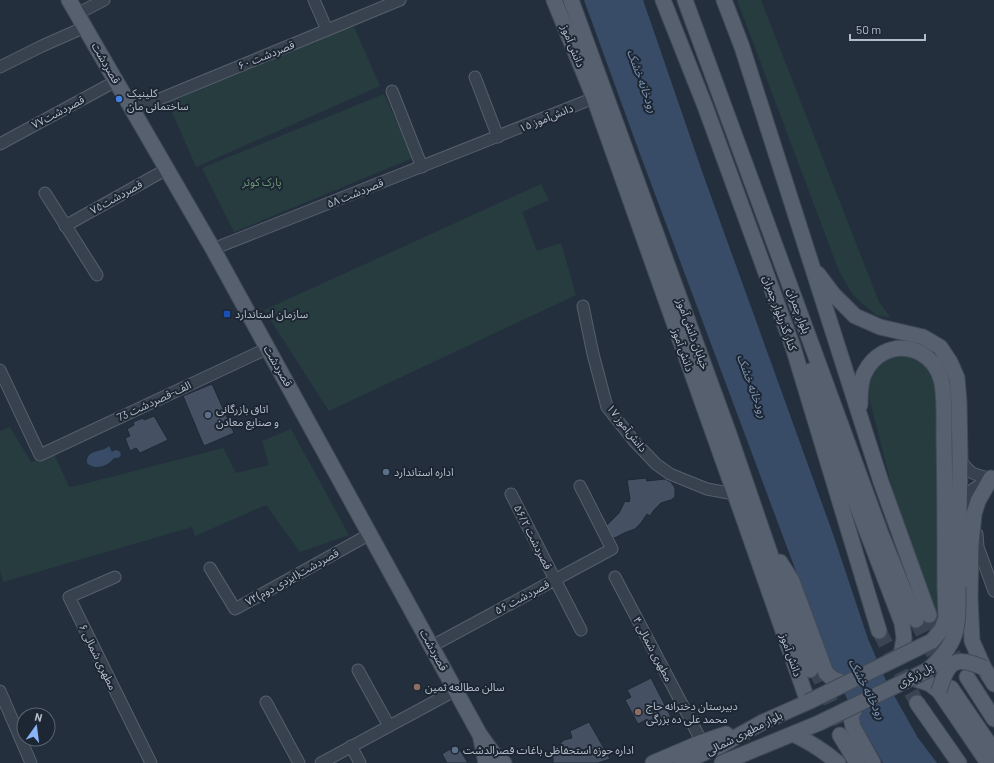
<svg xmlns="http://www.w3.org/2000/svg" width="994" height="763" font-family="Barlow,'Noto Sans Arabic',sans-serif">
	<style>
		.green { fill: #263c3f }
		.water { fill: #394c67 }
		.building { fill: #455162; stroke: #1f2835 }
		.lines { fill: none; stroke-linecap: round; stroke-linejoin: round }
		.major-tunnel { stroke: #3a4453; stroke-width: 15; stroke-dasharray: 15 8; stroke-linecap: butt }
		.minor-casing { stroke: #565f6c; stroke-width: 13 }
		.major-casing { stroke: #414a57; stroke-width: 17 }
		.minor { stroke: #38414e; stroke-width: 11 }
		.major { stroke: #56606e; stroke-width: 15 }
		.major-bridge-casing { stroke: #414a57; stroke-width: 17; stroke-linecap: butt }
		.major-bridge { stroke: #56606e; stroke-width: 15 }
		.shop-dot { fill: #3f7fe0; stroke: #1d2633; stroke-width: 1.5 }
		.transit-dot { fill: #1a4fb4; stroke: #1d2633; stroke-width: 1.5 }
		.service-dot { fill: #5c6f8a; stroke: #1d2633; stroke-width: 1.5 }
		.education-dot { fill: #8d6e63; stroke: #1d2633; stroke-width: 1.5 }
		.labels { text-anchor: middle; stroke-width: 4; stroke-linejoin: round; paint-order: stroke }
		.street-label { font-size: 11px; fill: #b4bcc9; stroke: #1d2633 }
		.poi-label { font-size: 11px; fill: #b4bcc9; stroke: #1d2633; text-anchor: start }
		.park-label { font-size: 11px; fill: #6b9a76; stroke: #1d2633 }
		.water-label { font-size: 12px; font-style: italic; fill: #7c92b1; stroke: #1d2633 }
	</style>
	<rect width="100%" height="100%" fill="#242f3e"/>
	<!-- green -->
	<g class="green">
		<polygon points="737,0 761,0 879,302 891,318 876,315 853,295 839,271"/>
		<polygon points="352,22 380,86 196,167 168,103"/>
		<polygon points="384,94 413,158 234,232 202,168"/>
		<polygon points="541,184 549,200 522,212 537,251 561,243 576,295 329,411 264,310"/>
		<path d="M898,355H911L929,367L937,390L938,616L932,607L900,519L869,397C869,370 872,364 898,355Z"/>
		<polygon points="10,427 31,462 54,454 69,487 76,486 223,448 236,473 269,465 262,441 291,429 349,535 300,552 266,505 195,536 192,527 3,582 0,570 0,431"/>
	</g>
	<!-- water -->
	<g class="water">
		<polygon points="584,0 643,0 704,177 833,534 868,639 887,683 918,738 937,763 883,763 850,705 830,662 640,154"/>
		<path d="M109,446L112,452L115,450L119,451L121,454C120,458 118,458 114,458C108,466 95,471 87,463C86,449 102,453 109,446Z"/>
	</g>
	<!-- building -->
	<g class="building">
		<polygon points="212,384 234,433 204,446 183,396"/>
		<polygon points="154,416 168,440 140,453 136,448 130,451 125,438 130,436 127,429 134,425 133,422 143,418 144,420"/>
		<polygon points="646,478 647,481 665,479 671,482 675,488 675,497 671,500 661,503 654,510 650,516 647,514 641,523 635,529 624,533 615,538 611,537 605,527 619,513 625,501 629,502 630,499 627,480"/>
		<polygon points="651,678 671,717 649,727 646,720 638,724 625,700 631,697 627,690"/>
		<polygon points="589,722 610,759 598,763 553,763 553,754 555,749 564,740 572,738 570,731"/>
		<polygon points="457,745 468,763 447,763 442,754"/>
	</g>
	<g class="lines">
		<!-- major-tunnel -->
		<g class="major-tunnel">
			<polyline points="929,615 967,677"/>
			<polyline points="916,620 943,672"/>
			<polyline points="879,631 917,703"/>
			<polyline points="815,668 845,733"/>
		</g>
		<defs>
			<g id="minor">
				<polyline points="314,0 327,30"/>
				<polyline points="77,14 104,0"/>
				<polyline points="0,67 42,46 85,27"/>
				<polyline points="475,77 498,137"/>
				<polyline points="392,91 422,167"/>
				<polyline points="133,110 400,0"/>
				<polyline points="0,144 116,81"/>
				<polyline points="45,193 97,275"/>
				<polyline points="65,226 167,169"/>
				<polyline points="213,249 594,98"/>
				<polyline points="583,306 593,354 607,407 634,441 656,464 670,474 707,489 734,494"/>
				<polyline points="0,370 40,455 268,348"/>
				<path d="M960,459C970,474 973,475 991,478"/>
				<polyline points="511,494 581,630"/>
				<polyline points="959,511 972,490 990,478"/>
				<polyline points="977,534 978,547 994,591"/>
				<polyline points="210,568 235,609 370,534"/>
				<polyline points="115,577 69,597 151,763"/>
				<polyline points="615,577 702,742"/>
				<polyline points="432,646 612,549 580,486"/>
				<polyline points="358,670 389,726"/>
				<polyline points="0,691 31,763"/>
				<polyline points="266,702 299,763"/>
				<polyline points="351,746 360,763"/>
				<polyline points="321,763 456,690"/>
			</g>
			<g id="major">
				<polyline points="69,0 213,249 480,735 493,753 504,763"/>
				<polyline points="554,0 594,98 741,511 808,702 763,722 720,746 681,763"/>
				<polyline points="571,0 729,434 810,670"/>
				<polyline points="663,0 705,106 793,347 879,631"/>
				<polyline points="685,0 881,534 916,620"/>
				<polyline points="724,0 742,47 881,482 929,615"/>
				<polyline points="818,274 833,294 855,316 880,327 923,337 940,347 950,362 957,378 959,402 960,459 958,587"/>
				<polyline points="810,371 851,490 902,623 904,638 901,656"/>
				<path d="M860,405C860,394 860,381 865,372C883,337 930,342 941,379C945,393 944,422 944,437C945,487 945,537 945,587"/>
				<polyline points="991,478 978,501 974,514 971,545 970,598 972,641 984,668 994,684"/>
				<polyline points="780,562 792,581 826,673 833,679 844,683"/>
				<polyline points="967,677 994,719"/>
				<polyline points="912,678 930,684 939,691 988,763"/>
				<polyline points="951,688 994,751"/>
				<polyline points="858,703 851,717 853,727 873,763"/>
				<polyline points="917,703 959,763"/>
				<path d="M793,734C810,742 824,751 838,763"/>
				<polyline points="840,735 857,763"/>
				<polyline points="481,739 486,763"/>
				<polyline points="653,763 702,742 726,734"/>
				<polyline points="722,763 819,723"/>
			</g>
		</defs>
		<!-- minor casing -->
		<use href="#minor" class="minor-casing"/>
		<!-- major casing -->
		<use href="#major" class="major-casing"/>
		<!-- minor -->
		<use href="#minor" class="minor"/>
		<!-- major -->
		<use href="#major" class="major"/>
		<defs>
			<g id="major-bridge">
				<path d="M939,691C948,661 954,655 984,668"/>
				<polyline points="808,702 932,641 942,629 946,618 945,587"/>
				<path d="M819,723L928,670C960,641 958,628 958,587"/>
			</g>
		</defs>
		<!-- major-bridge casing -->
		<use href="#major-bridge" class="major-bridge-casing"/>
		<!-- major-bridge -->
		<use href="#major-bridge" class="major-bridge"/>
	</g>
	<!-- markers -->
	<circle class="shop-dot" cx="119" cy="99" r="4"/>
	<rect class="transit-dot" x="223" y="310" width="8" height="8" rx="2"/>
	<g class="service-dot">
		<circle cx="208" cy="415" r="4"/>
		<circle cx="386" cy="472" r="4"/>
		<circle cx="455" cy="750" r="4"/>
	</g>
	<g class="education-dot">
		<circle cx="417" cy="687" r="4"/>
		<circle cx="638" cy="712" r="4"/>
	</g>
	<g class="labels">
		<!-- street labels -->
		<g class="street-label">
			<text transform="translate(573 46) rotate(68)" y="4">دانش آموز</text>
			<text transform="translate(266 55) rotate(-22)" y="4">۶۰ قصردشت</text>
			<text transform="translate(106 63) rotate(60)" y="4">قصردشت</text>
			<text transform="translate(58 112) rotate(-28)" y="4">قصردشت۷۷</text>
			<text transform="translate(546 118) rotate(-22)" y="4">دانش‌آموز ۱۵</text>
			<text transform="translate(355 193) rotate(-22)" y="4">قصردشت ۵۸</text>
			<text transform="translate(116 197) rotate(-29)" y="4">قصردشت۷۵</text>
			<text transform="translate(799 311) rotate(70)" y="4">بلوار چمران</text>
			<text transform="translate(780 313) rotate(70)" y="4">کنار گذربلوار چمران</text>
			<text transform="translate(693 334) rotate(70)" y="4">خیابان دانش آموز</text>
			<text transform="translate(683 350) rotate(71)" y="4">دانش آموز</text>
			<text transform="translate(278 366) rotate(60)" y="4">قصردشت</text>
			<text transform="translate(154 401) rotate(-25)" y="4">73 الف-قصردشت</text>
			<text transform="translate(627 428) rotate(52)" y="4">دانش‌آموز ۱۷</text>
			<text transform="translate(533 537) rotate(63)" y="4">۵۶/۲ قصردشت</text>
			<text transform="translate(292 577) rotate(-29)" y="4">۷۳قصردشت(ایزدی دوم)</text>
			<text transform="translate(522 597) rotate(-28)" y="4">۵۶ قصردشت</text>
			<text transform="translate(653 649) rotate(62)" y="4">۴ مطهری شمالی</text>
			<text transform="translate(434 650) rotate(61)" y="4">قصردشت</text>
			<text transform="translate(791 655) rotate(71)" y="4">دانش آموز</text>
			<text transform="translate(98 657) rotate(64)" y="4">۶ مطهری شمالی</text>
			<text transform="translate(915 675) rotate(-29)" y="4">پل زرگری</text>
			<text transform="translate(744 733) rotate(-27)" y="4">بلوار مطهرى شمالى</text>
		</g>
		<!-- poi labels -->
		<g class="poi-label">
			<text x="127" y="97">کلینیک<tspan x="127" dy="13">ساختمانی مان</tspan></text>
			<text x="235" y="318">سازمان استاندارد</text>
			<text x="216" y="413">اتاق بازرگانی<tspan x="216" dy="13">و صنایع معادن</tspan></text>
			<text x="394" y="476">اداره استاندارد</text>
			<text x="425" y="691">سالن مطالعه ثمین</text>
			<text x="646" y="710">دبیرستان دخترانه حاج<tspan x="646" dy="13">محمد علی ده بزرگی</tspan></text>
			<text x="463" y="754">اداره حوزه استحفاظی باغات قصرالدشت</text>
		</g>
		<!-- park labels -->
		<g class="park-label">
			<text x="262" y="186">پارک کوثر</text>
		</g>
		<!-- water labels -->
		<g class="water-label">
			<text transform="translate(642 81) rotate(70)" y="4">رودخانه خشک</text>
			<text transform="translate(752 386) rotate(70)" y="4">رودخانه خشک</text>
			<text transform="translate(867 689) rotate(63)" y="4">رودخانه خشک</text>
		</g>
	</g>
	<!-- north arrow -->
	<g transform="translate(36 727) rotate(14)"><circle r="19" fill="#1d2633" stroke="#59626f"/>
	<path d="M0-3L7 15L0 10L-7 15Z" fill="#8ab4f8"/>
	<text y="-6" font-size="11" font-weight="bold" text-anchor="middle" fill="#b4bcc9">N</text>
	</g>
	<!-- scale -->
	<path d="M850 34v6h75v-6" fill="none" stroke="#b4bcc9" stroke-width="2"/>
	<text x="856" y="34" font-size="12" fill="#b4bcc9" stroke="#1d2633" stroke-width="3" paint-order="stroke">50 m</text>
</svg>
